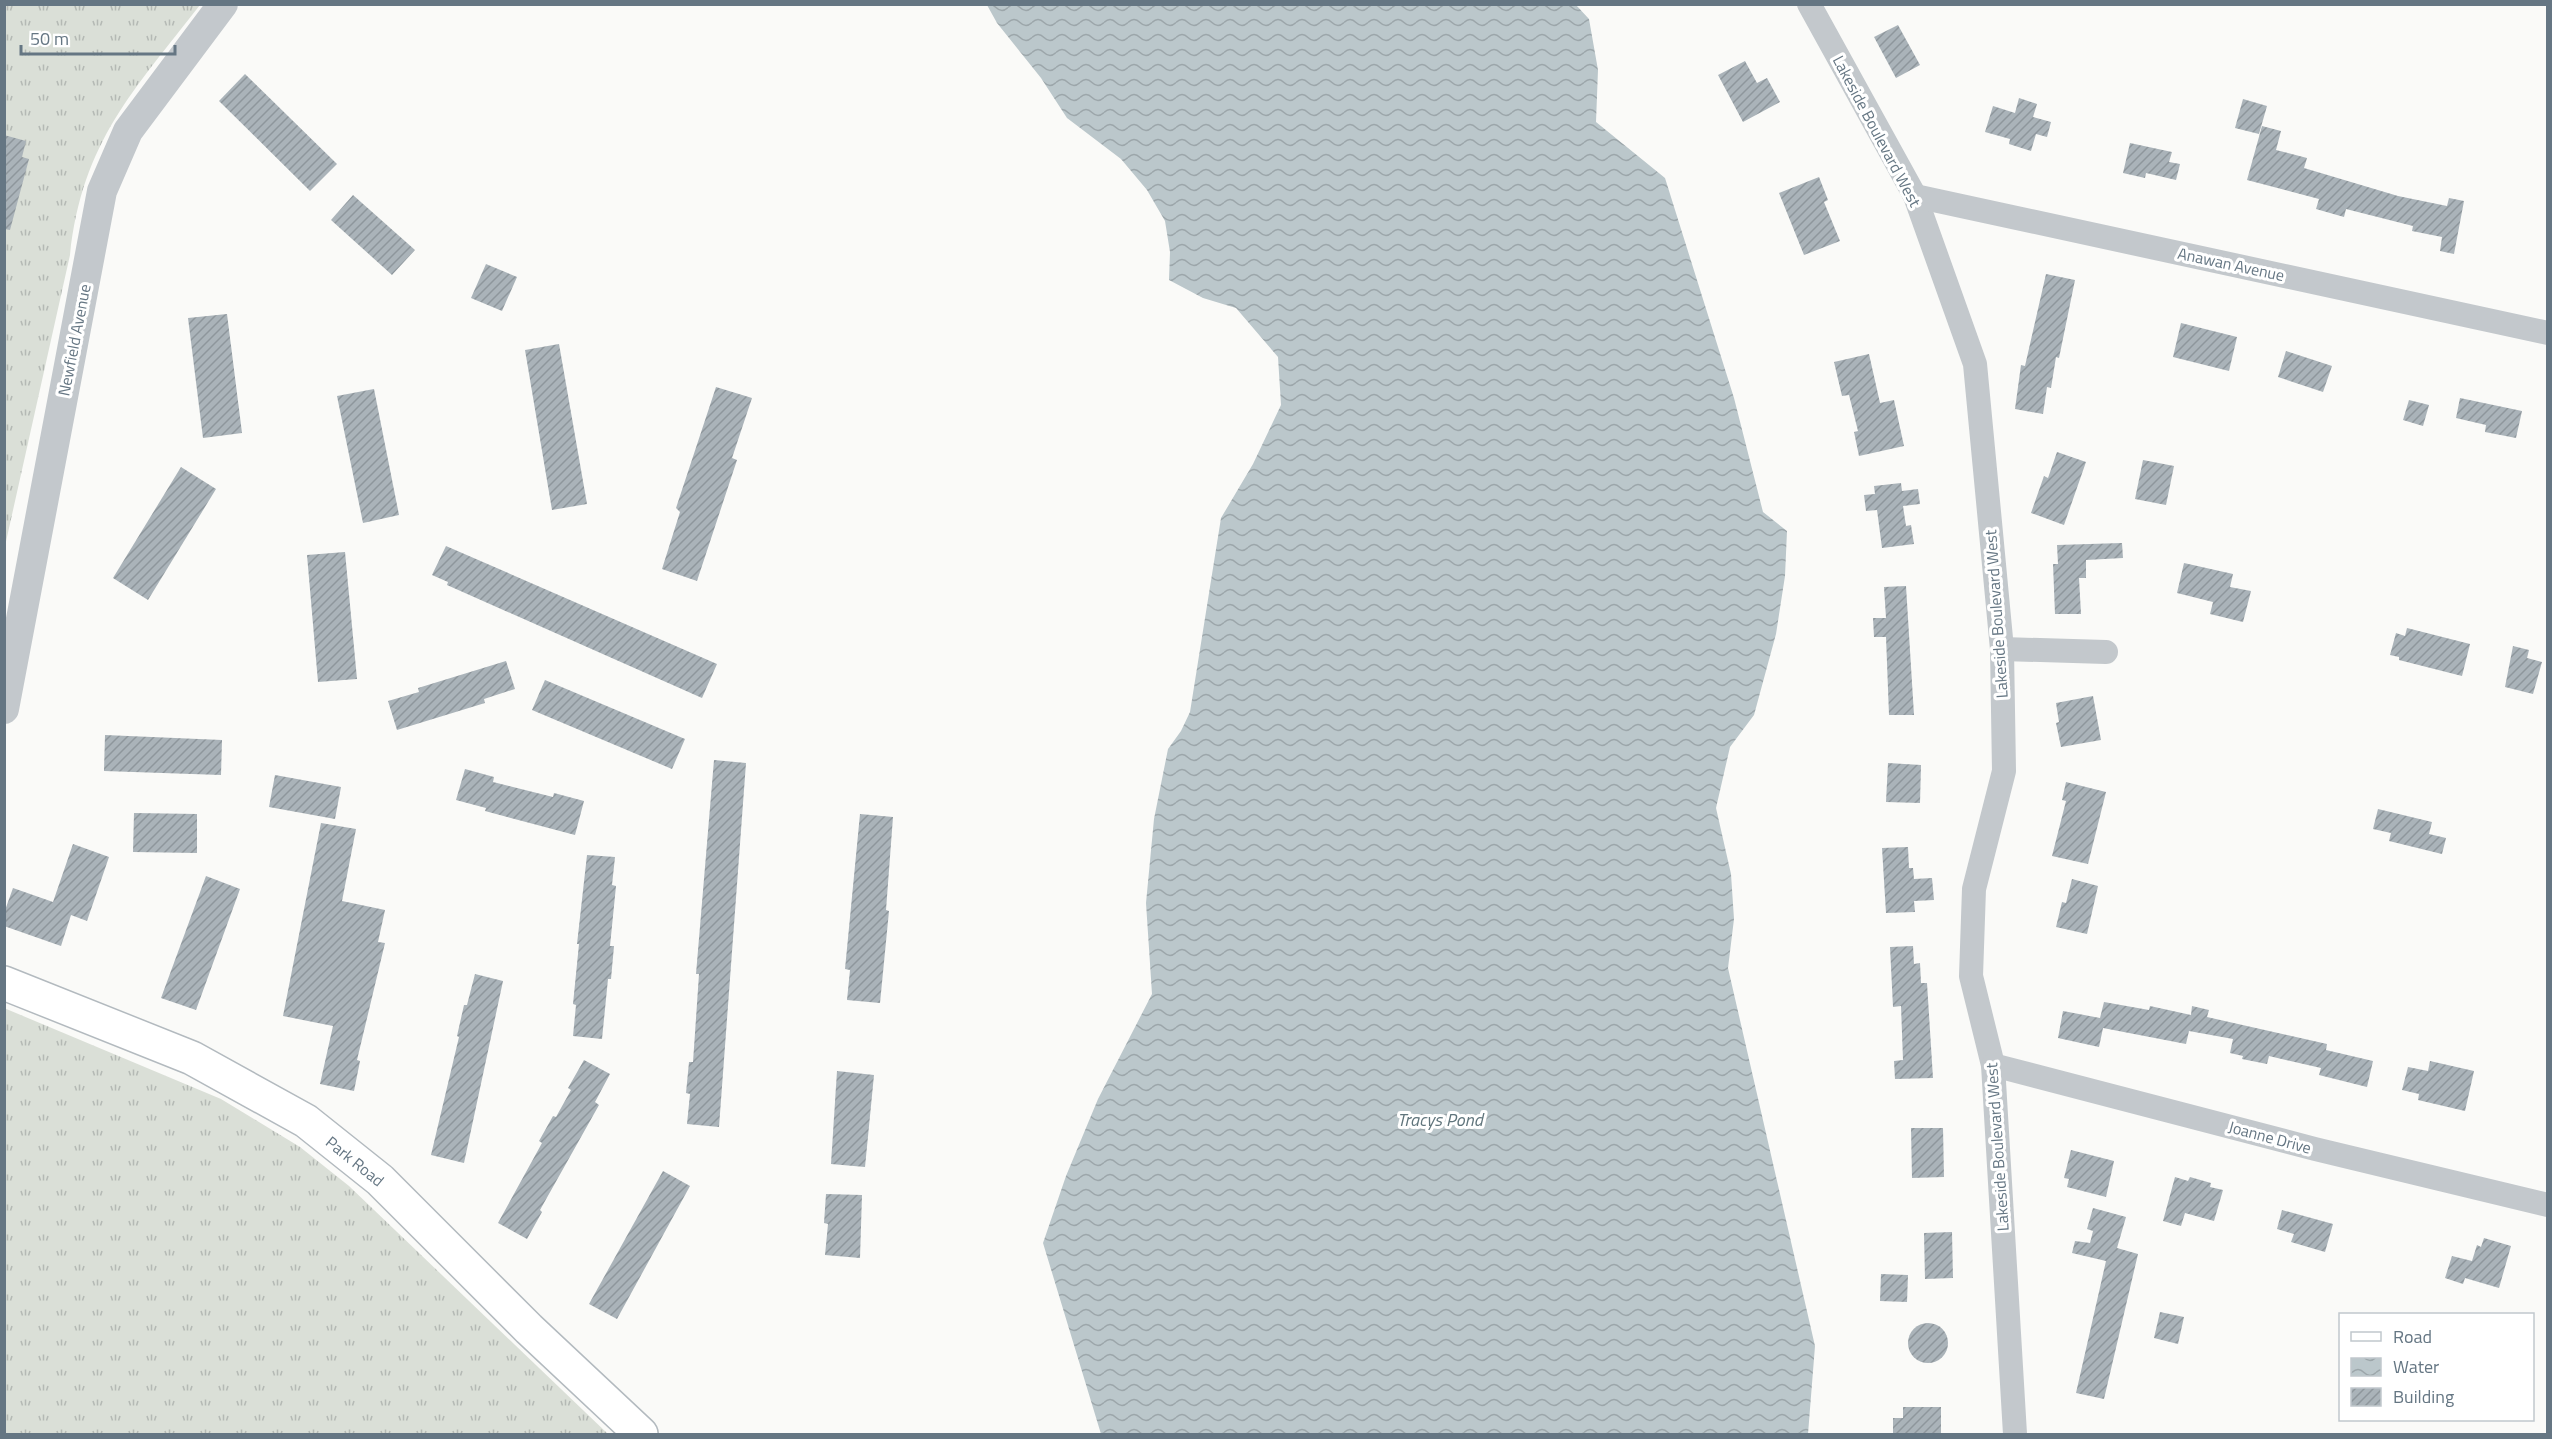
<svg xmlns="http://www.w3.org/2000/svg" width="2552" height="1439" font-family="'Titillium Web',sans-serif">
	<style>
		.grass { fill: url(#grass-tufts) }
		.water { fill: url(#water-waves) }
		.building { fill: url(#building-hatch) }
		.lines { fill: none; stroke-linecap: round; stroke-linejoin: round }
		.secondary-casing { stroke: #b3babf; stroke-width: 36 }
		.minor { stroke: #c3c8cc; stroke-width: 24 }
		.tertiary { stroke: #c3c8cc; stroke-width: 30 }
		.secondary { stroke: #fff; stroke-width: 33 }
		.labels { text-anchor: middle; stroke-width: 6; stroke-linejoin: round; paint-order: stroke }
		.street-label { font-size: 16px; fill: #657683; stroke: #fff }
		.water-label { font-size: 18px; font-style: italic; fill: #60757c; stroke: #fff }
	</style>
	<defs>
		<pattern id="grass-tufts" width="24" height="20" patternUnits="userSpaceOnUse" patternTransform="scale(1.5)"><rect width="24" height="20" fill="#dadfd7"/><path d="M3 7l-1-3M5 7V3M7 7l1-3M15 17l-1-3M17 17v-4M19 17l1-3" fill="none" stroke="#b4b9b4"/></pattern>
		<pattern id="water-waves" width="16" height="10" patternUnits="userSpaceOnUse" patternTransform="scale(1.5)"><rect width="16" height="10" fill="#bbc7cb"/><path d="M0 5q4-4 8 0t8 0" fill="none" stroke="#9ca6aa"/></pattern>
		<pattern id="building-hatch" width="6" height="6" patternUnits="userSpaceOnUse" patternTransform="scale(1.5)"><rect width="6" height="6" fill="#aab3b9"/><path d="M-1 1l2-2M0 6l6-6M5 7l2-2" fill="none" stroke="#8e969c"/></pattern>
	</defs>
	<rect width="100%" height="100%" fill="#fafaf8"/>
	<!-- grass -->
	<g class="grass">
		<path d="M5,5H200C134,90 82,142 70,255L5,546Z"/>
		<polygon points="4,1008 221,1099 300,1147 349,1186 608,1434 5,1434"/>
	</g>
	<!-- water -->
	<polygon class="water" points="1576,5 1589,19 1598,70 1596,122 1665,178 1734,398 1763,512 1787,531 1785,576 1776,634 1754,715 1730,747 1716,808 1731,874 1734,919 1728,968 1815,1346 1808,1434 1101,1434 1043,1243 1066,1176 1098,1099 1152,994 1146,903 1154,819 1168,749 1181,731 1190,712 1221,518 1253,464 1281,405 1278,357 1236,308 1203,298 1169,280 1170,252 1165,221 1147,190 1121,159 1067,118 1041,78 997,23 987,5"/>
	<!-- building -->
	<g class="building">
		<polygon points="1898,25 1920,65 1896,78 1874,37"/>
		<polygon points="1745,61 1757,83 1767,78 1780,102 1743,122 1718,75"/>
		<polygon points="245,74 337,164 310,191 219,101"/>
		<polygon points="2019,98 2037,104 2033,117 2051,122 2047,137 2036,134 2031,151 2009,144 2010,139 1985,132 1993,106 2015,113"/>
		<polygon points="2243,99 2267,106 2259,134 2235,128"/>
		<polygon points="2262,126 2281,131 2276,150 2307,158 2304,168 2398,196 2447,206 2449,198 2464,201 2454,254 2440,251 2442,237 2412,231 2413,226 2346,209 2344,217 2316,209 2319,199 2247,180"/>
		<polygon points="4,135 26,141 22,157 29,159 10,230 4,229"/>
		<polygon points="2130,143 2172,152 2169,162 2180,164 2176,180 2146,173 2145,178 2123,173"/>
		<polygon points="1819,177 1828,200 1824,202 1840,241 1804,255 1779,193"/>
		<polygon points="353,195 415,250 392,275 331,220"/>
		<polygon points="486,264 517,277 502,311 471,298"/>
		<polygon points="2046,274 2075,280 2059,358 2056,357 2051,388 2047,387 2043,414 2015,409 2021,365 2025,366"/>
		<polygon points="227,314 242,433 203,438 188,318"/>
		<polygon points="2181,323 2237,337 2229,371 2173,357"/>
		<polygon points="559,344 587,504 552,510 525,350"/>
		<polygon points="2286,351 2332,366 2323,392 2278,377"/>
		<polygon points="1869,354 1880,403 1894,400 1904,446 1859,456 1854,432 1858,431 1849,395 1842,396 1834,362"/>
		<polygon points="716,387 752,398 732,458 737,460 697,581 662,569 680,512 676,508"/>
		<polygon points="374,389 399,515 363,523 337,396"/>
		<polygon points="2460,398 2522,411 2516,438 2485,432 2486,425 2456,418"/>
		<polygon points="2409,400 2429,405 2423,426 2403,420"/>
		<polygon points="2057,452 2086,462 2064,525 2031,513 2044,476 2048,478"/>
		<polygon points="2143,460 2174,466 2166,505 2135,499"/>
		<polygon points="181,467 216,489 148,600 113,578"/>
		<polygon points="1901,483 1902,491 1918,489 1920,504 1903,506 1906,526 1911,525 1914,544 1882,548 1877,510 1866,511 1864,495 1875,494 1874,486"/>
		<polygon points="2122,543 2123,558 2086,560 2086,578 2079,578 2081,614 2055,614 2053,564 2058,564 2057,545"/>
		<polygon points="446,546 717,664 702,698 447,585 448,582 432,575"/>
		<polygon points="345,552 357,679 318,682 307,555"/>
		<polygon points="2184,563 2233,574 2230,587 2251,591 2243,622 2210,614 2213,602 2177,593"/>
		<polygon points="1906,586 1914,715 1889,715 1886,637 1874,637 1873,618 1886,618 1884,587"/>
		<polygon points="2407,628 2470,644 2462,676 2399,660 2399,657 2390,655 2396,633 2405,636"/>
		<polygon points="2513,646 2529,650 2527,658 2542,662 2533,694 2505,687"/>
		<polygon points="506,661 515,689 484,699 485,703 397,730 388,701 419,692 418,688"/>
		<polygon points="545,680 685,739 672,769 532,710"/>
		<polygon points="2093,696 2101,740 2061,747 2056,723 2059,722 2056,703"/>
		<polygon points="105,735 222,740 221,775 104,771"/>
		<polygon points="714,760 746,763 719,1127 687,1124 690,1094 686,1093 689,1062 693,1062 695,1033 699,974 696,974"/>
		<polygon points="1888,763 1921,765 1920,803 1886,802"/>
		<polygon points="465,769 494,777 493,782 553,797 554,793 584,801 575,835 485,811 486,808 456,800"/>
		<polygon points="275,775 341,787 335,819 269,807"/>
		<polygon points="2066,782 2106,792 2088,864 2052,856 2066,801 2062,800"/>
		<polygon points="2378,809 2432,822 2429,834 2446,838 2442,854 2389,841 2391,833 2373,829"/>
		<polygon points="134,813 197,814 197,853 133,852"/>
		<polygon points="860,814 893,817 886,910 889,911 880,1003 847,1000 850,970 845,969"/>
		<polygon points="321,823 356,829 342,901 385,910 378,942 385,943 357,1060 360,1061 354,1091 320,1084 333,1026 283,1016"/>
		<polygon points="73,844 109,857 87,921 71,915 61,946 4,926 4,913 13,888 53,902"/>
		<polygon points="1908,847 1909,868 1913,868 1914,879 1932,878 1934,900 1914,901 1915,912 1886,913 1882,848"/>
		<polygon points="587,855 615,857 612,885 616,886 610,946 614,946 611,979 608,979 602,1039 573,1036 576,1005 573,1004 579,944 577,944"/>
		<polygon points="206,876 240,889 196,1010 161,998"/>
		<polygon points="2072,879 2098,886 2087,934 2056,927 2062,902 2066,903"/>
		<polygon points="1913,946 1914,964 1920,963 1921,983 1927,983 1933,1078 1895,1079 1894,1061 1903,1060 1901,1006 1893,1007 1890,947"/>
		<polygon points="475,974 503,981 464,1163 431,1155 459,1037 457,1036 464,1005 467,1005"/>
		<polygon points="2104,1002 2149,1010 2150,1006 2191,1015 2192,1006 2209,1010 2207,1017 2327,1044 2326,1050 2373,1061 2367,1087 2319,1075 2321,1068 2269,1056 2267,1064 2242,1059 2243,1056 2230,1053 2233,1039 2189,1031 2186,1044 2103,1028 2099,1047 2058,1038 2063,1011 2100,1018"/>
		<polygon points="584,1060 610,1074 595,1102 599,1105 540,1210 542,1212 527,1239 498,1223 542,1143 539,1141 553,1116 556,1117 571,1090 568,1088"/>
		<polygon points="2430,1061 2474,1071 2465,1111 2418,1100 2419,1094 2402,1090 2408,1067 2428,1071"/>
		<polygon points="837,1071 874,1075 865,1167 831,1164"/>
		<polygon points="1911,1128 1943,1128 1944,1177 1912,1178"/>
		<polygon points="2071,1150 2114,1161 2106,1197 2067,1187 2069,1179 2064,1178"/>
		<polygon points="663,1171 690,1186 617,1319 589,1304"/>
		<polygon points="2175,1177 2188,1181 2190,1177 2211,1183 2210,1187 2223,1190 2214,1221 2185,1213 2181,1226 2163,1221"/>
		<polygon points="826,1194 862,1195 860,1258 825,1255 828,1224 824,1223"/>
		<polygon points="2093,1208 2126,1217 2117,1248 2138,1254 2104,1399 2076,1393 2106,1261 2072,1253 2075,1241 2090,1243 2093,1231 2087,1229"/>
		<polygon points="2282,1210 2333,1224 2325,1252 2291,1242 2294,1234 2277,1229"/>
		<polygon points="1952,1232 1953,1278 1925,1279 1924,1233"/>
		<polygon points="2484,1238 2511,1246 2499,1288 2465,1278 2463,1284 2445,1278 2452,1256 2472,1261 2477,1245 2481,1247"/>
		<polygon points="1881,1274 1908,1275 1907,1302 1880,1301"/>
		<polygon points="2160,1312 2184,1317 2178,1344 2154,1338"/>
		<circle cx="1928" cy="1343" r="20"/>
		<polygon points="1903,1407 1941,1407 1941,1434 1893,1434 1893,1418 1903,1418"/>
	</g>
	<g class="lines">
		<defs>
			<polyline id="secondary" points="4,983 192,1058 306,1121 380,1180 529,1329 641,1434"/>
		</defs>
		<!-- secondary casing -->
		<use href="#secondary" class="secondary-casing"/>
		<!-- minor -->
		<g class="minor">
			<polyline points="1809,4 1915,196 1975,364 2002,649 2004,771 1974,889 1971,976 1993,1065 2015,1434"/>
			<polyline points="1915,196 2548,333"/>
			<polyline points="2002,649 2106,652"/>
			<polyline points="1993,1065 2315,1149 2548,1205"/>
		</g>
		<!-- tertiary -->
		<polyline class="tertiary" points="4,709 102,191 128,131 223,4"/>
		<!-- secondary -->
		<use href="#secondary" class="secondary"/>
	</g>
	<g class="labels">
		<!-- street labels -->
		<g class="street-label">
			<text transform="translate(1877 131) rotate(62)" y="6">Lakeside Boulevard West</text>
			<text transform="translate(2231 264) rotate(12)" y="6">Anawan Avenue</text>
			<text transform="translate(74 340) rotate(-79)" y="6">Newfield Avenue</text>
			<text transform="translate(1996 614) rotate(-94)" y="6">Lakeside Boulevard West</text>
			<text transform="translate(2270 1137) rotate(15)" y="6">Joanne Drive</text>
			<text transform="translate(1997 1147) rotate(-94)" y="6">Lakeside Boulevard West</text>
			<text transform="translate(355 1161) rotate(39)" y="6">Park Road</text>
		</g>
		<!-- water labels -->
		<g class="water-label">
			<text x="1440" y="1126">Tracys Pond</text>
		</g>
	</g>
	<!-- border -->
	<rect width="2552" height="1439" fill="none" stroke="#657683" stroke-width="12"/>
	<!-- legend -->
	<rect x="2339" y="1313" width="195" height="108" fill="#ffffff" stroke="#c1c8cd" stroke-width="1.5"/>
	<rect x="2351" y="1332" width="30" height="9" fill="#ffffff" stroke="#c1c8cd" stroke-width="1.5"/>
	<text x="2393" y="1343" font-size="18" fill="#657683">Road</text>
	<rect x="2351" y="1358" width="30" height="18" fill="url(#water-waves)" stroke="#c1c8cd" stroke-width="1.5"/>
	<text x="2393" y="1373" font-size="18" fill="#657683">Water</text>
	<rect x="2351" y="1388" width="30" height="18" fill="url(#building-hatch)" stroke="#c1c8cd" stroke-width="1.5"/>
	<text x="2393" y="1403" font-size="18" fill="#657683">Building</text>
	<!-- scale -->
	<path d="M21 45v9h154v-9" fill="none" stroke="#657683" stroke-width="3"/>
	<text x="30" y="45" font-size="18" fill="#657683" stroke="#ffffff" stroke-width="4.5" paint-order="stroke">50 m</text>
</svg>
